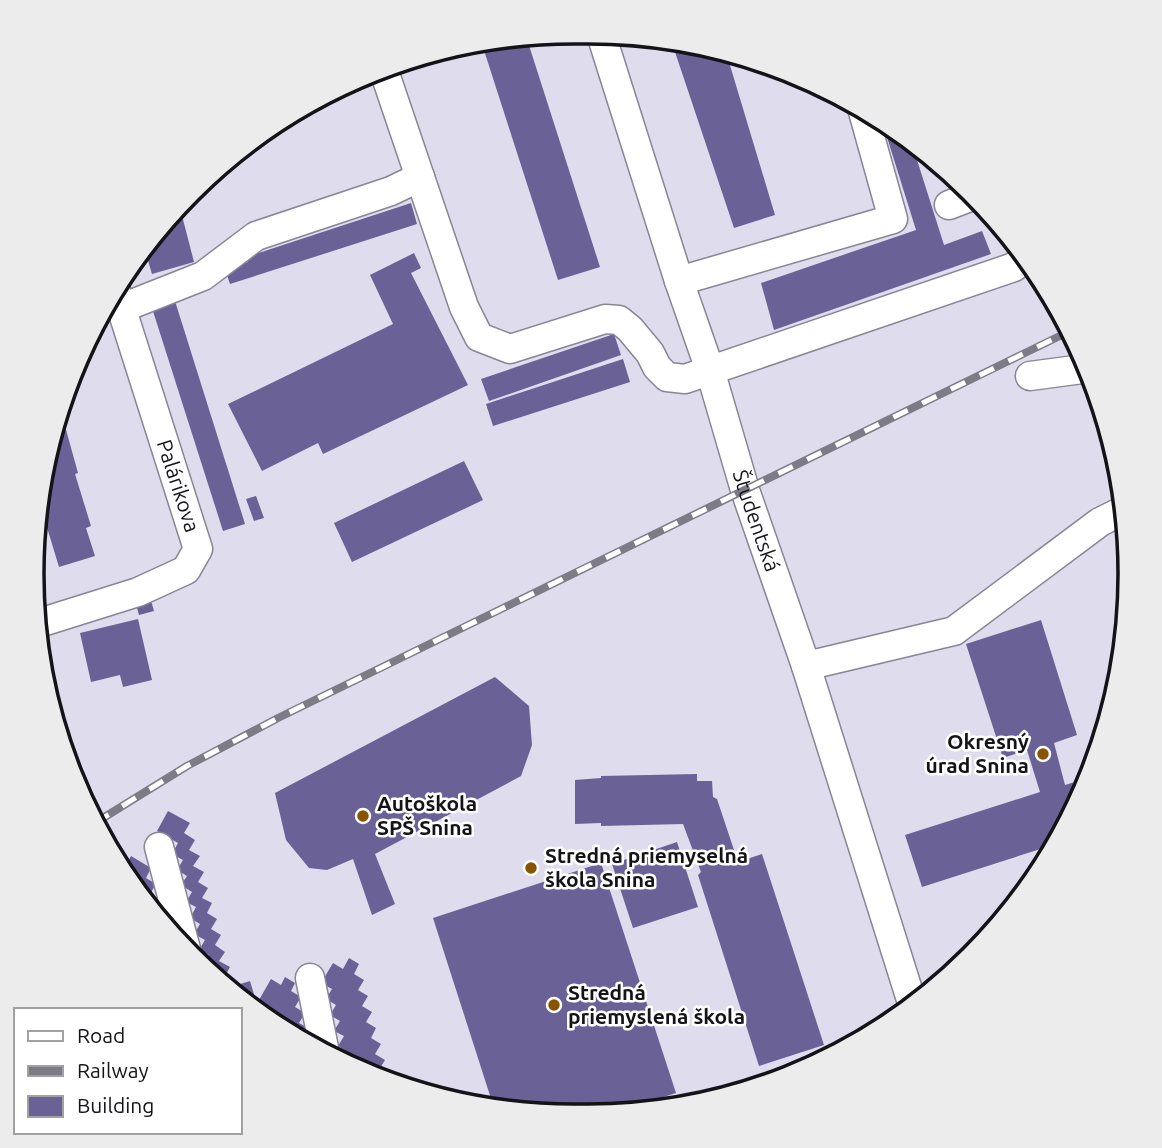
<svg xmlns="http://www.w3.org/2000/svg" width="1162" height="1148" font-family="Ubuntu,sans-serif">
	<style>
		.building { fill: #6a6197 }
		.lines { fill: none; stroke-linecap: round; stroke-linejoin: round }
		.minor-casing { stroke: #888695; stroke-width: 31 }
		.minor { stroke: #fff; stroke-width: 28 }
		.rail-casing { stroke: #7d7b86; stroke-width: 8 }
		.rail { stroke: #fff; stroke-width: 5; stroke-dasharray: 16; stroke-linecap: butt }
		.poi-dot { fill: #885400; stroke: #fff; stroke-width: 2.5 }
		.labels { text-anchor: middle; stroke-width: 5; stroke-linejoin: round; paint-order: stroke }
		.street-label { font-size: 21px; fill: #141318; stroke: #fff }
		.poi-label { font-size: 21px; font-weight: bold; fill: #141318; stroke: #fff; text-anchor: start }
		.rim { fill: none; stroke: #141318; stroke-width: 3.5 }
	</style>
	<rect width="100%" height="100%" fill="#dedced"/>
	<!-- building -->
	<g class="building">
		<polygon points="526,36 600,267 558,280 481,41"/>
		<polygon points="671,40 693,42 726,52 775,215 734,228"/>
		<polygon points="881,118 911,141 944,245 982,231 991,254 774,330 761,283 916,230"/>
		<polygon points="411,203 417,224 230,284 225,269 248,262 246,257"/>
		<polygon points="179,204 194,262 152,274 144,247"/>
		<polygon points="414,253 421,268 411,273 468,385 323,454 318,443 262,471 228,404 393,324 370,275"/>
		<polygon points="175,301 245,524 223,531 152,308"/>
		<polygon points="614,334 621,355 489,401 481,379"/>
		<polygon points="623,359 630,382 493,426 486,404"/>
		<polygon points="60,408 78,473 75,474 91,526 86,528 95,556 59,567 39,501 42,469"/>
		<polygon points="464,461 483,500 352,562 334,523"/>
		<polygon points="256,496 264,518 254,521 246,499"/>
		<polygon points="150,597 154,611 139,615 135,601"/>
		<polygon points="138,619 152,680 123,687 120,675 91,682 80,633"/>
		<polygon points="1041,620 1077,735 1054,743 1065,785 1091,777 1089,781 1056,844 922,887 905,835 1040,792 1027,750 1003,758 966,644"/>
		<polygon points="495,677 529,706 532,745 521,776 375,854 395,904 372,915 353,859 327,870 309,868 286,840 275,793"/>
		<polygon points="697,774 697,781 712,781 713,797 717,799 738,862 762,854 824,1045 759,1066 698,875 701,872 683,824 601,826 601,823 575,824 575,780 601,778 601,776"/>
		<polygon points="168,811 190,823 184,833 195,840 189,850 200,856 193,866 204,872 198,882 208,888 202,898 212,903 207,913 217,919 211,929 221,935 215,945 225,952 219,961 230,967 224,978 234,983 230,990 212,975 214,971 203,966 209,955 199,950 205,940 194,934 200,924 190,918 196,907 186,902 192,892 181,885 187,876 177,870 183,860 172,854 178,843 157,831"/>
		<polygon points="677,842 698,907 633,928 612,864"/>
		<polygon points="131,856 151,868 146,878 156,884 150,894 160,900 155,910 165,916 162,922 123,876 115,861 125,867"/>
		<polygon points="601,863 676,1093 610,1114 588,1116 494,1108 433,918"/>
		<polygon points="349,958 359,964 354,974 364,980 358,990 368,996 362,1006 372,1012 366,1022 376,1028 371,1038 381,1044 375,1054 385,1060 374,1078 343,1063 349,1053 338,1046 344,1036 334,1031 340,1021 330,1015 336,1005 326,999 332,989 321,983 333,963 343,969"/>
		<polygon points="285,977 295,983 291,991 301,997 295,1007 305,1013 299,1023 310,1029 304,1039 310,1043 309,1045 272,1024 274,1021 263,1016 269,1006 259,1000 271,979 281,985"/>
		<polygon points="250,981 256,1001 246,1004 240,999 237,985"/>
	</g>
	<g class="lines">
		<defs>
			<g id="minor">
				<path id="s1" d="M601,34L679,281L710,370L745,490L806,666L913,1006"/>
				<polyline points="383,68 464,307 479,337 510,349 605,319 619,320 630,329 650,353 657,367 667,377 685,379 1014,267 1026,256"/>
				<polyline points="949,205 975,195"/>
				<polyline points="679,281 893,219 862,108"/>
				<polyline points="122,308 203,276 256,236 391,191 420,177"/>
				<polyline points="1030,376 1090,368"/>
				<polyline points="36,624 138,592 186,570 198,549 115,288"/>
				<polyline points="806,666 954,631 1100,522 1124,510"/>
				<polyline points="159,847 187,953"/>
				<polyline points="310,978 325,1053"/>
			</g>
		</defs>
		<!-- minor casing -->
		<use href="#minor" class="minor-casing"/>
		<!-- minor -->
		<use href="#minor" class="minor"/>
		<defs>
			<polyline id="rail" points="95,823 187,766 278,718 1070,331"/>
		</defs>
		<!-- rail casing -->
		<use href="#rail" class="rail-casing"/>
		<!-- rail -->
		<use href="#rail" class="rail"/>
	</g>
	<!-- markers -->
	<g class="poi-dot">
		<circle cx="1043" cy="754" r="7"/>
		<circle cx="363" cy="816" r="7"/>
		<circle cx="531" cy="868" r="7"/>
		<circle cx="554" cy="1005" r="7"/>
	</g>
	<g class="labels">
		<!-- street labels -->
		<g class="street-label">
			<text transform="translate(178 486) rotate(72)" y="7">Palárikova</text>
			<text dy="7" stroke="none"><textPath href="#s1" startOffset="511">Študentská</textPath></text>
		</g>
		<!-- poi labels -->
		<g class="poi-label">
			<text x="1029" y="749" text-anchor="end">Okresný<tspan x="1029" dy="24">úrad Snina</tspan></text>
			<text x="377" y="811">Autoškola<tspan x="377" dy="24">SPŠ Snina</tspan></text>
			<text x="545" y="863">Stredná priemyselná<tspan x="545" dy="24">škola Snina</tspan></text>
			<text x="568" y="1000">Stredná<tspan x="568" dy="24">priemyslená škola</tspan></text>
		</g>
	</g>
	<!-- crop -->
	<path d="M0 0H1162V1148H0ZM574 44H588A530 530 0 0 1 1118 574V574A530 530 0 0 1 588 1104H574A530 530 0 0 1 44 574V574A530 530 0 0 1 574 44Z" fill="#ececed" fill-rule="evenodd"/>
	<path class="rim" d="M574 44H588A530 530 0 0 1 1118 574V574A530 530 0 0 1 588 1104H574A530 530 0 0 1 44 574V574A530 530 0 0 1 574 44Z"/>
	<!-- legend -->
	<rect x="14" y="1008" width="228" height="126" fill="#ffffff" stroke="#a1a1a3" stroke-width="2"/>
	<rect x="28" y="1031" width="35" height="10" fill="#ffffff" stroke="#a1a1a3" stroke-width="2"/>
	<text x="77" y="1043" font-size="21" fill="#141318">Road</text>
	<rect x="28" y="1066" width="35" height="10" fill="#7d7b86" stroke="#a1a1a3" stroke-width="2"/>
	<text x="77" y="1078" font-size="21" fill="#141318">Railway</text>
	<rect x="28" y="1096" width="35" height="21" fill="#6a6197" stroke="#a1a1a3" stroke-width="2"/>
	<text x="77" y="1113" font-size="21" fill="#141318">Building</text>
</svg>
